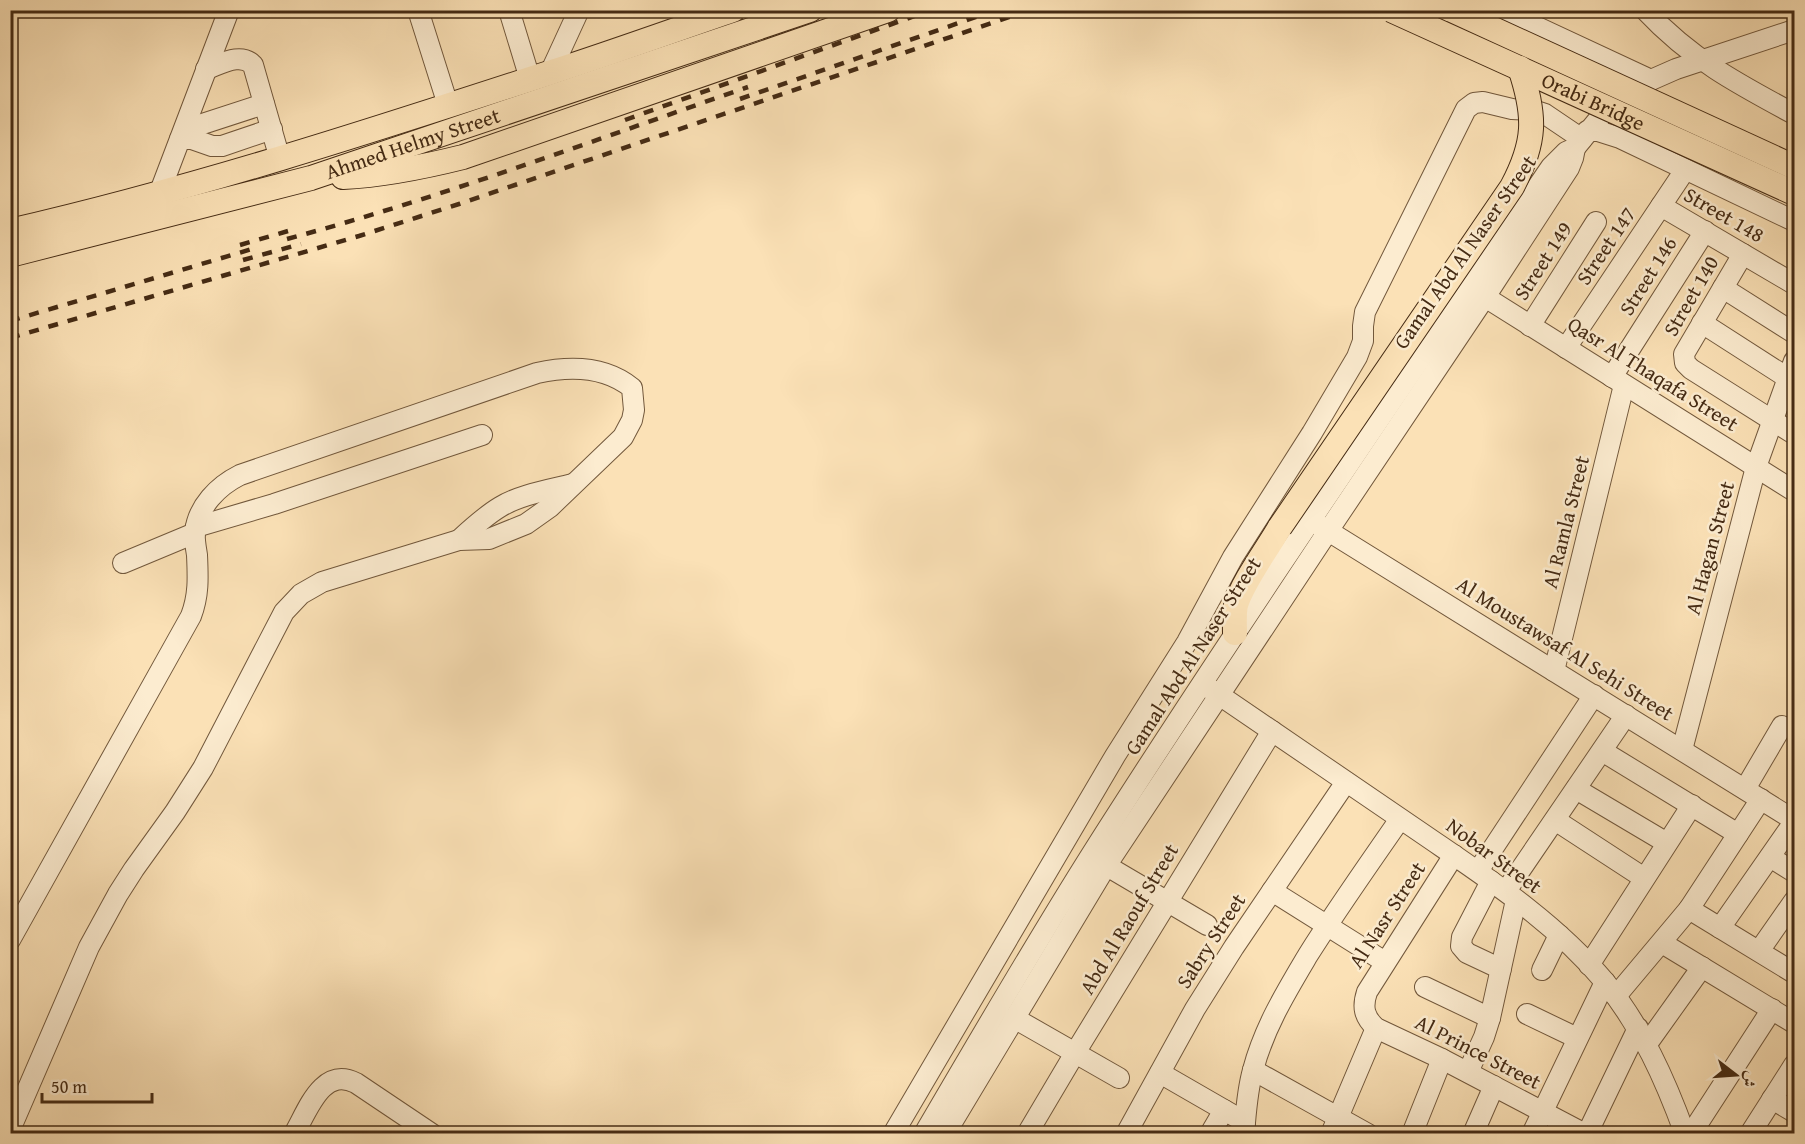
<svg xmlns="http://www.w3.org/2000/svg" width="1805" height="1144" font-family="'Gentium Book Plus',Amiri,serif">
	<style>
		.lines { fill: none; stroke-linecap: round; stroke-linejoin: round }
		.minor-casing { stroke: #72583c; stroke-width: 22 }
		.major-casing { stroke: #452b14; stroke-width: 26 }
		.minor { stroke: #fcecd0; stroke-width: 20 }
		.major { stroke: #fbe1b6; stroke-width: 24 }
		.rail { stroke: #452b14; stroke-width: 4.5; stroke-dasharray: 10 10; stroke-linecap: butt }
		.major-bridge-casing { stroke: #452b14; stroke-width: 26; stroke-linecap: butt }
		.major-bridge { stroke: #fbe1b6; stroke-width: 24 }
		.labels { text-anchor: middle; stroke-width: 5; stroke-linejoin: round; paint-order: stroke }
		.street-label { font-size: 21px; fill: #452b14; stroke: #fcecd0 }
	</style>
	<rect width="100%" height="100%" fill="#fbe1b6"/>
	<filter id="stains"><feTurbulence type="fractalNoise" baseFrequency=".00333" numOctaves="4"/><feColorMatrix values="0 0 0 0 .2 0 0 0 0 .09 0 0 0 0 .02 0 0 0 .5 -.17"/></filter>
	<radialGradient id="worn" r=".72"><stop offset=".6" stop-color="#630" stop-opacity="0"/><stop offset="1" stop-color="#630" stop-opacity=".3"/></radialGradient>
	<g class="lines">
		<defs>
			<g id="minor">
				<polyline points="418,10 448,105"/>
				<polyline points="509,10 530,79"/>
				<path d="M1645,10C1691,59 1736,83 1794,114"/>
				<polyline points="1505,12 1651,80"/>
				<path d="M206,69C221,64 241,52 253,65L280,159"/>
				<polyline points="550,73 579,10"/>
				<polyline points="184,130 264,104"/>
				<polyline points="1587,131 1598,131 1620,138 1794,221"/>
				<polyline points="180,139 192,139 212,146 222,146 272,129"/>
				<polyline points="159,194 229,10"/>
				<polyline points="1661,206 1794,284"/>
				<polyline points="1743,254 1684,354 1685,363 1691,369 1794,434"/>
				<polyline points="1723,288 1794,333"/>
				<polyline points="1485,297 1794,491"/>
				<polyline points="1702,323 1794,382"/>
				<polyline points="1530,326 1596,222"/>
				<polyline points="1566,348 1685,170"/>
				<polyline points="1612,377 1705,231"/>
				<polyline points="1317,524 1794,820"/>
				<polyline points="196,527 274,504 482,435"/>
				<path d="M459,540C472,528 485,516 500,507C521,494 550,490 573,484"/>
				<polyline points="123,563 195,533"/>
				<polyline points="1554,671 1624,385"/>
				<path d="M1209,688C1280,737 1352,785 1423,834C1487,878 1554,921 1605,982C1642,1028 1665,1079 1685,1134"/>
				<polyline points="1682,750 1756,467 1794,361"/>
				<polyline points="1602,751 1738,834"/>
				<polyline points="1576,789 1667,843"/>
				<polyline points="1745,789 1782,726"/>
				<polyline points="1555,820 1644,878"/>
				<path d="M1454,855L1367,992C1362,1007 1364,1017 1376,1028L1442,1059L1585,1134"/>
				<polyline points="1770,857 1794,872"/>
				<polyline points="1095,859 1207,925"/>
				<polyline points="1478,871 1594,695"/>
				<polyline points="1491,881 1462,937 1461,946 1467,953 1501,969"/>
				<polyline points="1272,891 1385,962"/>
				<polyline points="1506,891 1626,715"/>
				<polyline points="1689,909 1794,973"/>
				<polyline points="1720,928 1794,822"/>
				<path d="M10,940L191,616C199,595 198,577 197,555C196,548 194,539 195,532C198,506 218,486 240,475L537,373C569,366 605,366 632,388L634,410L632,420L623,437L550,507L526,524L489,539L459,540L322,582L301,594L284,612L203,768L175,812L134,869L118,894L89,947L13,1123L11,1134"/>
				<polyline points="1662,943 1794,1023"/>
				<polyline points="1759,951 1794,901"/>
				<polyline points="1589,965 1692,805"/>
				<polyline points="1542,970 1559,935"/>
				<polyline points="1425,987 1490,1018"/>
				<polyline points="1616,996 1689,909 1761,799"/>
				<polyline points="1527,1014 1577,1038"/>
				<polyline points="1014,1018 1119,1078"/>
				<polyline points="1647,1044 1702,967"/>
				<polyline points="1253,1070 1368,1134"/>
				<polyline points="1468,1072 1484,1037 1490,1018 1516,900"/>
				<polyline points="1160,1073 1245,1122"/>
				<polyline points="1772,1099 1794,1112"/>
				<path d="M294,1134C308,1110 322,1066 356,1083L432,1134"/>
				<polyline points="893,1134 1115,756 1187,642 1233,557 1312,433 1357,357 1363,341 1363,326 1365,312 1466,109 1474,103 1483,102 1512,109 1533,110 1545,114 1582,139"/>
				<path d="M924,1134C979,1040 1033,947 1091,855C1239,622 1396,395 1551,167L1566,152L1575,148L1606,110L1628,94L1651,80L1676,69L1794,30"/>
				<polyline points="945,1134 1106,866 1328,531 1485,297 1569,168 1573,158 1575,148"/>
				<polyline points="1027,1134 1075,1053 1272,731"/>
				<polyline points="1126,1134 1195,1009 1234,947 1346,782"/>
				<polyline points="1210,1134 1224,1110"/>
				<path d="M1244,1134C1246,1112 1247,1091 1253,1070C1264,1028 1286,992 1308,955C1337,909 1369,864 1400,819"/>
				<polyline points="1331,1134 1376,1028"/>
				<polyline points="1412,1134 1442,1059"/>
				<polyline points="1473,1134 1494,1086"/>
				<polyline points="1532,1134 1605,982"/>
				<polyline points="1587,1134 1638,1028"/>
				<polyline points="1691,1134 1772,1009"/>
				<polyline points="1750,1134 1794,1065"/>
			</g>
			<g id="major">
				<path d="M343,177C384,175 423,167 463,157L888,10"/>
				<path d="M10,231C193,189 371,131 549,73C611,53 672,31 733,10"/>
				<path id="s1" d="M10,255L311,178L810,10"/>
				<path d="M1235,633C1235,624 1234,614 1236,605C1242,583 1268,548 1280,527"/>
			</g>
		</defs>
		<!-- minor casing -->
		<use href="#minor" class="minor-casing"/>
		<!-- major casing -->
		<use href="#major" class="major-casing"/>
		<!-- minor -->
		<use href="#minor" class="minor"/>
		<!-- major -->
		<use href="#major" class="major"/>
		<!-- rail -->
		<g class="rail">
			<polyline points="740,99 996,10"/>
			<polyline points="625,120 931,10"/>
			<path d="M287,239C443,197 595,140 748,87"/>
			<polyline points="240,245 295,229"/>
			<polyline points="243,260 301,244"/>
			<polyline points="10,321 252,249"/>
			<polyline points="10,338 359,236 459,204 1030,10"/>
		</g>
		<defs>
			<g id="major-bridge">
				<path id="s2" d="M1391,10L1794,193"/>
				<polyline points="1452,10 1794,167"/>
				<path d="M1280,527L1512,187C1536,142 1536,116 1520,68"/>
			</g>
		</defs>
		<!-- major-bridge casing -->
		<use href="#major-bridge" class="major-bridge-casing"/>
		<!-- major-bridge -->
		<use href="#major-bridge" class="major-bridge"/>
	</g>
	<g class="labels">
		<!-- street labels -->
		<g class="street-label">
			<text dy="7" stroke="none"><textPath href="#s2" startOffset="222">Orabi Bridge</textPath></text>
			<text dy="7" stroke="none"><textPath href="#s1" startOffset="418">Ahmed Helmy Street</textPath></text>
			<text transform="translate(1724 215) rotate(30)" y="7">Street 148</text>
			<text transform="translate(1606 246) rotate(-56)" y="7">Street 147</text>
			<text transform="translate(1465 252) rotate(-55)" y="7">Gamal Abd Al Naser Street</text>
			<text transform="translate(1543 261) rotate(-57)" y="7">Street 149</text>
			<text transform="translate(1648 276) rotate(-58)" y="7">Street 146</text>
			<text transform="translate(1691 296) rotate(-60)" y="7">Street 140</text>
			<text transform="translate(1653 374) rotate(32)" y="7">Qasr Al Thaqafa Street</text>
			<text transform="translate(1566 522) rotate(-76)" y="7">Al Ramla Street</text>
			<text transform="translate(1710 548) rotate(-75)" y="7">Al Hagan Street</text>
			<text transform="translate(1565 649) rotate(32)" y="7">Al Moustawsaf Al Sehi Street</text>
			<text transform="translate(1193 656) rotate(-57)" y="7">Gamal Abd Al Naser Street</text>
			<text transform="translate(1494 856) rotate(36)" y="7">Nobar Street</text>
			<text transform="translate(1387 915) rotate(-57)" y="7">Al Nasr Street</text>
			<text transform="translate(1129 919) rotate(-59)" y="7">Abd Al Raouf Street</text>
			<text transform="translate(1211 941) rotate(-57)" y="7">Sabry Street</text>
			<text transform="translate(1478 1052) rotate(27)" y="7">Al Prince Street</text>
		</g>
	</g>
	<!-- margin -->
	<rect width="1805" height="1144" fill="none" stroke="#fbe1b6" stroke-width="36"/>
	<rect x="12" y="12" width="1781" height="1120" fill="none" stroke="#452b14" stroke-width="3"/>
	<rect x="18" y="18" width="1769" height="1108" fill="none" stroke="#452b14" stroke-width="1.5"/>
	<!-- north arrow -->
	<g transform="translate(1736 1075) rotate(107)" stroke="#fcecd0" stroke-width="4.5" paint-order="stroke">
	<path d="M0-4.5L10 22L0 15L-10 22Z" fill="#452b14"/>
	<text y="-9" font-size="16" font-weight="bold" text-anchor="middle" fill="#452b14">ش</text>
	</g>
	<!-- scale -->
	<path d="M42 1093v9h110v-9" fill="none" stroke="#452b14" stroke-width="3"/>
	<text x="51" y="1093" font-size="18" fill="#452b14" stroke="#fcecd0" stroke-width="4.5" paint-order="stroke">50 m</text>
	<rect width="100%" height="100%" filter="url(#stains)"/>
	<rect width="100%" height="100%" fill="url(#worn)"/>
</svg>
